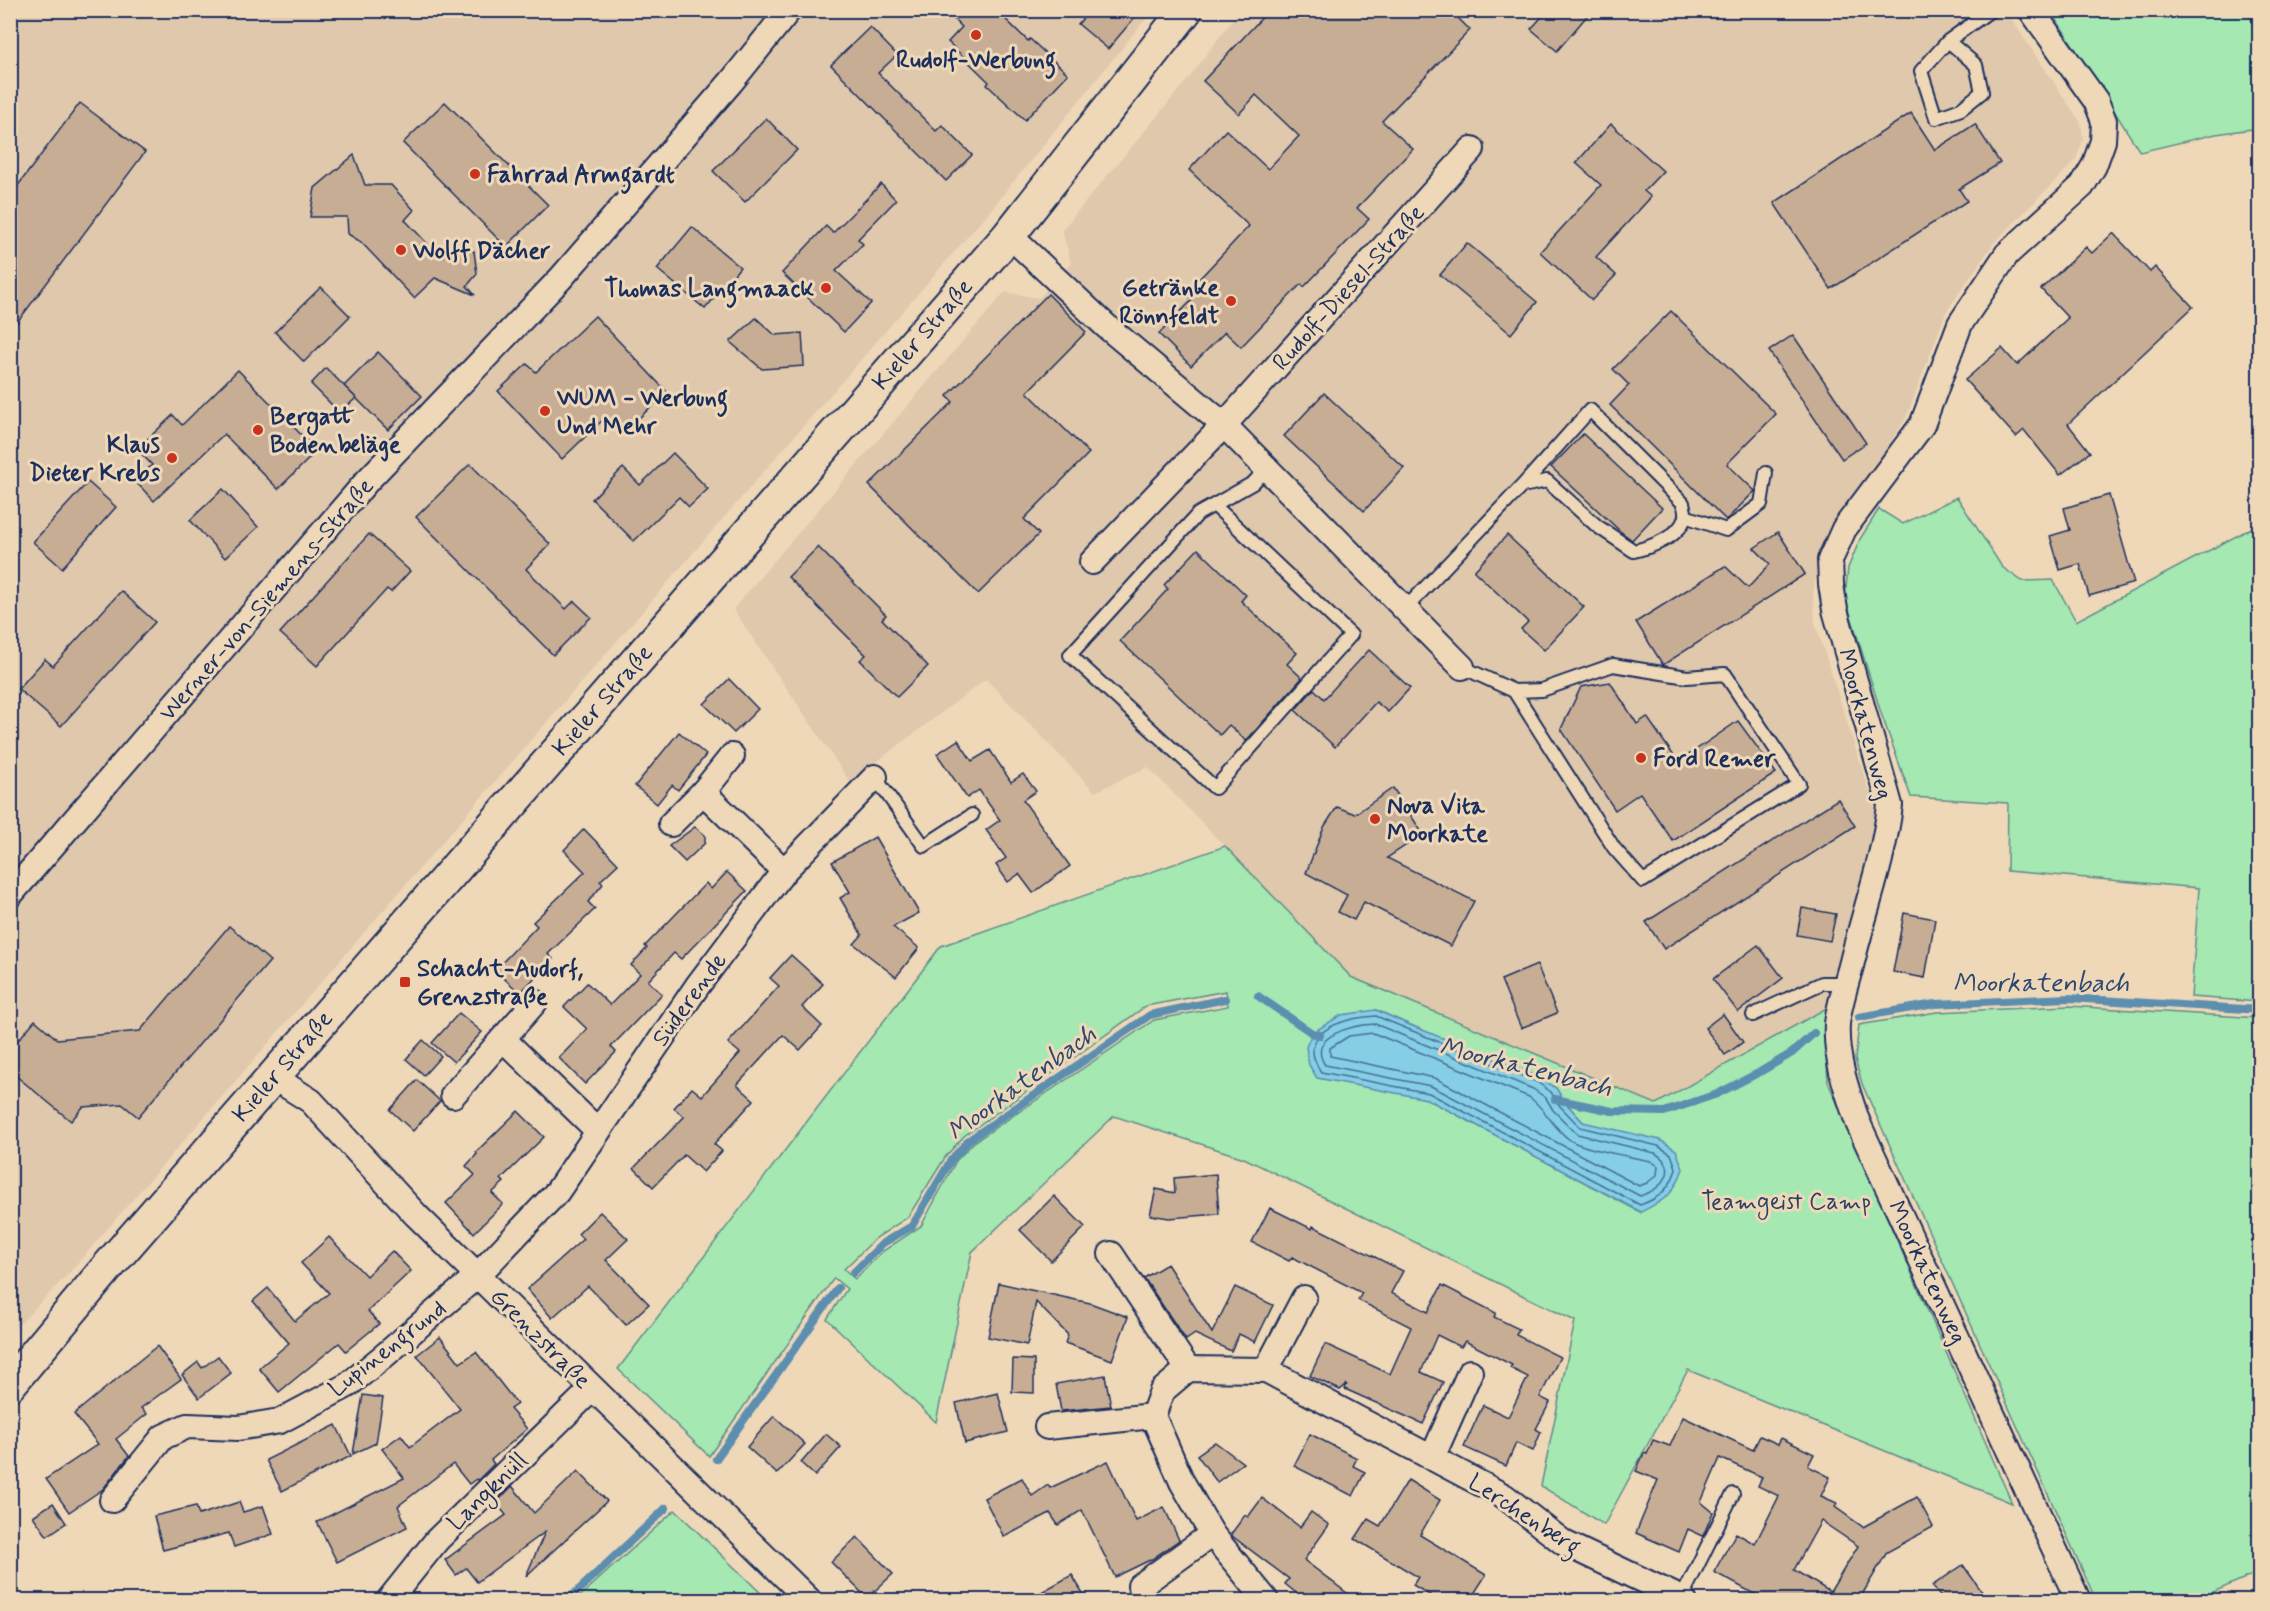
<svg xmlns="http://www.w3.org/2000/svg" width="2270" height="1611" font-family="Mynerve,sans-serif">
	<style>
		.built { fill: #dfc8ac }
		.green { fill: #a5e8b2; stroke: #608c88; stroke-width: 1.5; fill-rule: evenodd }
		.water { fill: #85cee6; stroke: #5b8eb0; stroke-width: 1.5 }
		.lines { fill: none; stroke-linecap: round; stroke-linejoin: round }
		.shore { stroke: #456f94; stroke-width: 1.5 }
		.stream { stroke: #5b8eb0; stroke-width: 8 }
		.building { fill: #c8ad95; stroke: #1b2f5e; stroke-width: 1.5; fill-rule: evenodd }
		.service-casing { stroke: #1b2f5e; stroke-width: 16 }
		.minor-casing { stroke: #1b2f5e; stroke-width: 28 }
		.tertiary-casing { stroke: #1b2f5e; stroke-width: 36 }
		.service { stroke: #efd8b8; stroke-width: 12 }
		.minor { stroke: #efd8b8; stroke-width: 24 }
		.tertiary { stroke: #efd8b8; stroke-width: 32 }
		.poi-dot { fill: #c8321e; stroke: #efd8b8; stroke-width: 2 }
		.labels { text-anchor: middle; stroke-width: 6; stroke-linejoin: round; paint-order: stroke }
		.poi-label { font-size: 24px; font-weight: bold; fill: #1b2f5e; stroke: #efd8b8; text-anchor: start }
		.street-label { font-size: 24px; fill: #1b2f5e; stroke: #efd8b8 }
		.park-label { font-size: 24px; fill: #294266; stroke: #efd8b8 }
		.water-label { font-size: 26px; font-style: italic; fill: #2b4772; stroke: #efd8b8 }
	</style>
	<rect width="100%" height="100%" fill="#efd8b8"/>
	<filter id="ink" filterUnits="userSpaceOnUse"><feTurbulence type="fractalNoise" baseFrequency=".0167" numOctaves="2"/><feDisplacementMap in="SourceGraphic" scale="12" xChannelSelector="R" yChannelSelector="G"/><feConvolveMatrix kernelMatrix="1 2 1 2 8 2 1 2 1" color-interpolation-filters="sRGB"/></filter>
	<g filter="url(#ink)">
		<!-- built -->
		<g class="built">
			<polygon points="11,11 1152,11 988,213 69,1273 11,1333"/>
			<polygon points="1239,11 2006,11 2081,123 2083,140 2075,161 1993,244 1946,312 1906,418 1819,556 1813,593 1815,623 1876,812 1875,834 1830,1006 1656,1104 1351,977 1148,767 1095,792 986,679 850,782 733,609 1005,292 1039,298 1071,263 1062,230 1189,78"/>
		</g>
		<!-- green -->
		<g class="green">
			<polygon points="2051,11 2250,11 2259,60 2259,128 2216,134 2140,152"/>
			<polygon points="1957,497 2002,567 2022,581 2053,580 2076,621 2259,524 2259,1002 2191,997 2199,888 2007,871 2008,803 1911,797 1881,713 1845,597 1848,568 1860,539 1879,509 1903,524"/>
			<path d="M1225,846L1351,977L1656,1104L1830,1006L1826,1046L1828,1082L2012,1503L1688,1370L1604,1525L1541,1486L1575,1321L1244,1158L1114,1116L972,1252L936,1422L827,1319L847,1289L834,1278L709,1456L618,1369L941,946ZM1226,991L1228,1006L1154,1020L973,1143L956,1161L921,1226L883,1251L855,1279L844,1269L876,1238L908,1217L946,1156L964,1136L1146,1006ZM1376,1010L1556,1088L1564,1101L1583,1122L1640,1212L1427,1099L1392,1091Z"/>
			<polygon points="2069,1006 2259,1018 2259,1572 2195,1600 2096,1600 1862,1084 1855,1059 1859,1025 1937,1012"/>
			<polygon points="675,1510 768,1600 576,1600"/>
		</g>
		<!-- water -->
		<path class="water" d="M1376,1010L1405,1023L1539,1077L1556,1088L1564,1101L1583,1122L1660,1140L1676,1150L1683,1169C1673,1196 1666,1199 1641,1212L1427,1099L1317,1078L1309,1065L1306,1047L1312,1033L1341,1015Z"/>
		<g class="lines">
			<!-- shore -->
			<g class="shore">
				<path d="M1376,1016L1537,1082L1551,1092L1559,1105L1580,1127L1658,1146L1671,1154L1676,1168C1672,1187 1658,1199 1640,1205L1429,1093L1321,1072C1293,1031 1345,1018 1376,1016Z"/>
				<path d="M1375,1024L1533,1089L1546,1098L1553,1110L1577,1134L1655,1153C1681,1169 1662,1189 1640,1196L1431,1086L1325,1065C1305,1035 1355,1025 1375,1024Z"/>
				<path d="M1373,1033L1529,1097C1545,1108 1553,1128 1570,1140C1581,1149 1634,1157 1651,1161L1658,1166L1657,1175L1647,1183L1639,1186L1435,1078L1330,1056V1048L1349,1036Z"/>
			</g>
			<!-- stream -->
			<g class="stream">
				<polyline points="1258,996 1312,1033 1320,1035"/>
				<polyline points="1859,1017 1935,1004 2069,998 2260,1010"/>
				<polyline points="1555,1099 1612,1111 1664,1112 1717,1094 1760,1072 1792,1053 1814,1033"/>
				<polyline points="853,1273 883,1243 912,1226 951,1160 969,1140 1150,1015 1225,999"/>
				<polyline points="716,1459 838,1288"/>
				<polyline points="568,1600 666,1508"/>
			</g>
		</g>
		<!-- building -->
		<g class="building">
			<polygon points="945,10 996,10 1028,41 1030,39 1068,74 1025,120 987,85 989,82 948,42 962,27"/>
			<polygon points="1090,10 1141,10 1108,49 1078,24"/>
			<polygon points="1269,10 1450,10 1470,30 1382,121 1413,149 1357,208 1369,219 1304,287 1301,284 1241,347 1225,332 1191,366 1159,334 1192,300 1185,294 1249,226 1189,170 1226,130 1268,169 1299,136 1256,95 1239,114 1203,81"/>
			<polygon points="1548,10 1592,10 1557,51 1531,29"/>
			<polygon points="870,27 897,55 878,73 936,131 942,125 972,155 946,181 831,65"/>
			<polygon points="445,102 548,205 506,247 403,143"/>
			<polygon points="80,103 145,152 10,332 10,196"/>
			<polygon points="1911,113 1935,150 1975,124 2000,163 1959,189 1967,201 1831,289 1774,203"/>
			<polygon points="766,118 797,150 745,202 713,171"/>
			<polygon points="1611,124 1663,171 1644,191 1651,197 1596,257 1616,275 1592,300 1540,252 1601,185 1576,163"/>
			<polygon points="354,155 365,185 391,185 414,210 405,220 441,258 452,251 474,251 477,274 467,286 475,295 435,278 414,298 361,242 348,234 347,217 310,217 315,188"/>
			<polygon points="881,184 896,200 858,239 863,244 836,271 871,303 844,332 782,273 826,226 833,233"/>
			<polygon points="692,227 740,267 705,309 657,269"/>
			<polygon points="2113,233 2150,272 2155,267 2193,307 2068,424 2090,452 2060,475 2024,430 2016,437 1965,380 2002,348 2017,365 2068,318 2041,289 2086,247 2092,253"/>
			<polygon points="1467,243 1537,302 1511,334 1440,275"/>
			<polygon points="321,287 350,316 304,362 275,332"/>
			<polygon points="1048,294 1086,332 1027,392 1089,453 1024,519 1039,534 978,594 869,485 953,402 947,396"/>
			<polygon points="1671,311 1776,414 1727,464 1755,491 1726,520 1610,405 1629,385 1613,369"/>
			<polygon points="595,316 667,392 623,433 607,416 562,459 498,391 527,364 536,372"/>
			<polygon points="756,318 775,335 802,333 804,366 762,369 730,342"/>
			<polygon points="1793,335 1866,443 1842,459 1769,351"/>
			<polygon points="378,352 422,396 388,430 344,386"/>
			<polygon points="326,368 356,398 340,413 311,384"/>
			<polygon points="238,370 317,451 278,489 224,434 154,501 135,481 152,465 137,449 173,415 182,425"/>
			<polygon points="1324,393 1404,468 1364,511 1284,436"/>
			<polygon points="1583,434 1662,508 1632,540 1620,531 1551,467"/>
			<polygon points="673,453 708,489 689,507 679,497 634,541 592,499 623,468 640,485"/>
			<polygon points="470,464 550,544 526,569 566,609 574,601 591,617 553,655 416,517"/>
			<polygon points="88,482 116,507 62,568 33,542"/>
			<polygon points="223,489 258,527 225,558 190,520"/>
			<polygon points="2109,495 2134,583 2089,596 2080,564 2060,570 2050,536 2070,530 2064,508"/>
			<polygon points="1778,532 1805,574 1663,665 1636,622 1725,566 1748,588 1770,564 1754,548"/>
			<polygon points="369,534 410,571 391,592 387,589 317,666 280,633"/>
			<polygon points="1507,535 1584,607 1544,650 1521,629 1528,622 1474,571"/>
			<polygon points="818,547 886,615 882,619 928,666 897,697 860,660 866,655 788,577"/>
			<polygon points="1198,549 1246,595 1241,601 1297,653 1287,664 1302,678 1246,741 1229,725 1220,735 1120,641 1168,589 1164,585"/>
			<polygon points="121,591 155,622 61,726 18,689 45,659 53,666"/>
			<polygon points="1369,650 1410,688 1388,712 1376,702 1335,747 1295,710 1314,689 1324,699"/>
			<polygon points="729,679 758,709 734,733 704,704"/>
			<polygon points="1610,682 1637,724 1647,717 1678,762 1738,721 1776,773 1673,841 1640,793 1615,810 1561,729 1581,687"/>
			<polygon points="679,732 706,755 678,790 672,785 657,804 635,786"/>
			<polygon points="958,740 972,761 990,750 1011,782 1023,774 1036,791 1023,800 1070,866 1033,893 1019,874 1008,882 996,865 1006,858 986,830 1000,820 979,790 967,798 937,754"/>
			<polygon points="1393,788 1423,834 1387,858 1474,901 1451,946 1364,902 1354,920 1338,912 1347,895 1306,873 1324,827 1337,807 1355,814"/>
			<polygon points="1838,799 1855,826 1664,949 1646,922"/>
			<polygon points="695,827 705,835 705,843 685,862 669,846"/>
			<polygon points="584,829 618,864 600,881 603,884 588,902 595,909 548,954 553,959 520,993 495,970 537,926 533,922 585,872 564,850"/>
			<polygon points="875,837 919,913 893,927 919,948 896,977 854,944 862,935 840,898 850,892 832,862"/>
			<polygon points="727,872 747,891 681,959 674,953 648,981 662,994 611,1047 616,1052 585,1084 559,1058 587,1029 564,1007 587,983 610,1005 640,974 631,965 647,948 645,946 706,883 711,889"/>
			<polygon points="1802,908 1836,914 1830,941 1797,935"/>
			<polygon points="1904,913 1935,919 1925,978 1893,972"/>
			<polygon points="229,926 270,961 138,1117 122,1104 83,1107 71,1121 10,1071 10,1050 35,1020 57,1039 140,1031"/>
			<polygon points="1758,945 1783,978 1738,1012 1713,979"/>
			<polygon points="791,955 823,984 802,1007 822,1026 800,1050 783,1035 737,1085 754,1100 714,1144 722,1151 703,1172 684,1155 653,1187 634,1168 684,1117 674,1108 692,1088 702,1096 740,1053 728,1043 779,986 770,978"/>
			<polygon points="1537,965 1557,1013 1521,1028 1501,980"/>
			<polygon points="459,1013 482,1032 454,1062 432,1043"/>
			<polygon points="1723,1014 1743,1042 1725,1055 1705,1028"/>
			<polygon points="423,1040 441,1056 424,1075 406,1059"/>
			<polygon points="417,1080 440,1101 413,1131 390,1110"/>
			<polygon points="518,1111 544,1137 501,1179 504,1182 492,1193 503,1204 474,1233 446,1203 475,1175 466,1166 477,1154 476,1152"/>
			<polygon points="1216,1174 1219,1214 1169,1218 1150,1215 1156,1189 1175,1193 1174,1178"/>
			<polygon points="1054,1196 1085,1227 1051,1261 1020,1230"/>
			<polygon points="1270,1208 1312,1229 1313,1226 1403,1271 1391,1293 1428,1312 1442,1285 1496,1313 1494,1317 1519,1329 1516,1335 1560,1357 1540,1397 1550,1402 1536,1429 1541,1432 1533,1451 1516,1443 1506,1466 1464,1447 1483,1405 1508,1417 1528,1377 1510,1368 1512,1365 1465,1341 1461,1347 1437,1335 1421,1372 1443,1382 1423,1424 1345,1389 1347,1384 1340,1390 1310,1376 1325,1344 1390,1374 1411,1327 1358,1300 1362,1293 1292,1257 1289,1261 1252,1242"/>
			<polygon points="600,1212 628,1239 606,1260 649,1304 626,1325 588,1286 552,1318 527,1289 583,1239 578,1234"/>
			<polygon points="329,1237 366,1276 392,1251 411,1271 368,1311 379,1324 346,1351 339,1343 279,1392 259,1368 289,1343 253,1301 268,1288 295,1321 329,1293 301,1263"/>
			<polygon points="1167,1264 1212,1333 1235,1287 1273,1305 1255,1342 1239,1334 1231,1351 1195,1334 1186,1340 1144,1278"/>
			<polygon points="999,1283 1090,1303 1128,1317 1112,1360 1065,1343 1068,1335 1036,1302 1027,1345 988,1337"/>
			<polygon points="440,1337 460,1363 476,1352 517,1404 510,1409 527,1429 491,1460 494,1464 478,1480 476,1479 469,1484 453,1464 398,1506 407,1527 337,1562 317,1522 404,1478 382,1449 401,1435 410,1447 460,1409 417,1355"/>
			<polygon points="157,1346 181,1379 141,1408 147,1414 116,1439 129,1456 103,1489 69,1512 46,1479 98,1444 74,1414"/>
			<polygon points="218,1356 231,1373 199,1398 182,1375 198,1362 202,1368"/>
			<polygon points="1013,1359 1034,1360 1034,1393 1012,1392"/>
			<polygon points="1105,1375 1111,1406 1061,1411 1056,1384"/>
			<polygon points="998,1393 1008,1432 965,1443 956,1403"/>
			<polygon points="363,1395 383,1398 376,1443 353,1454"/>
			<polygon points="774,1416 805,1444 777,1474 747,1447"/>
			<path d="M1683,1417L1753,1450L1760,1436L1778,1444L1781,1438L1814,1454L1808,1466L1830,1477L1821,1496L1837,1503L1835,1507L1863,1527L1917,1497L1933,1527L1887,1552L1859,1600H1765L1714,1572L1736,1533L1755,1544L1779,1496L1758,1486L1762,1477L1720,1458L1701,1502L1713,1512L1703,1536L1688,1529L1679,1552L1636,1533L1658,1480L1636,1471L1644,1453L1647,1454L1653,1440L1670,1446ZM1821,1521L1858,1546L1830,1592L1794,1570Z"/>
			<polygon points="336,1425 351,1456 282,1491 266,1460"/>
			<polygon points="826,1434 841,1447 815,1476 801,1463"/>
			<polygon points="1310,1434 1357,1458 1353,1466 1365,1472 1353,1496 1294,1466"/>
			<polygon points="1215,1442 1243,1463 1217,1482 1197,1455"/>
			<polygon points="1108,1461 1136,1521 1164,1507 1179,1540 1152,1559 1115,1577 1082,1510 1058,1525 1050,1513 1004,1537 984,1498 1022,1478 1032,1496 1048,1485 1050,1488"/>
			<polygon points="578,1471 607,1501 526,1576 545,1532 477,1582 466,1568 456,1575 445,1560 506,1515 496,1503 512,1486 534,1513"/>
			<polygon points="1408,1480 1440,1500 1420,1535 1486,1575 1470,1600 1438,1600 1413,1585 1418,1577 1355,1539 1368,1519 1380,1526"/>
			<polygon points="1262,1498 1300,1527 1311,1512 1329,1525 1304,1560 1356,1600 1305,1600 1285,1584 1289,1579 1232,1536 1231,1534 1245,1515 1248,1517"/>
			<polygon points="239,1502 243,1512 263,1506 273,1534 234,1547 229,1533 163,1550 154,1516 196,1506 199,1515"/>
			<polygon points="53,1503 66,1523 47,1536 33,1516"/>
			<polygon points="857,1537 893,1574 867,1598 831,1562"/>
			<polygon points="1963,1565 1988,1600 1943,1600 1932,1586"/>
			<polygon points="1072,1575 1087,1600 1027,1600"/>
		</g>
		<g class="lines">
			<defs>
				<g id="service">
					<polyline points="1948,41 1976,65 1982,92 1961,109 1936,118 1921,71 1948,41 1991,10"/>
					<polyline points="1214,505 1351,635 1215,788 1070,655 1198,514 1253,483 1267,468"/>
					<polyline points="1685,516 1726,530 1761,504 1766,473"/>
					<path d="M1405,609L1522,486L1547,481L1597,526L1634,551C1651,547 1680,537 1685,517C1686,513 1684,507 1683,503L1590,410L1522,486"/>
					<polyline points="1462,667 1514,691 1542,690 1613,665 1687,677 1725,674 1799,784 1643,881 1614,848 1514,691"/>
					<polyline points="875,777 924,846 972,815"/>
					<polyline points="1753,1015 1822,983 1846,983"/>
					<polyline points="1681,1599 1733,1494"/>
				</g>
				<g id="minor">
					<path d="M2031,10L2096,101L2104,121L2103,141L2094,166L2082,186L2007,254L1960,324L1922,425L1844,529L1830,560L1831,584L1835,610L1890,805C1884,859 1864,912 1851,966C1846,984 1839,1005 1837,1024C1835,1058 1847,1091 1858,1123L2078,1600"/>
					<polyline points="1009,235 1106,326 1224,425 1462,667"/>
					<polyline points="1092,562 1224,425 1472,149"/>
					<polyline points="703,792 784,871"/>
					<polyline points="671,824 703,792 732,756"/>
					<polyline points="10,895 367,481 561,278 731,82 789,10"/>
					<polyline points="503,1039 598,1131"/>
					<polyline points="273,1077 311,1101 416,1215 809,1600"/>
					<polyline points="453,1095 535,1002"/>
					<polyline points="1111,1254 1188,1369"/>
					<polyline points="1266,1370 1304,1298"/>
					<polyline points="1047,1427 1153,1416"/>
					<polyline points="1432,1458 1470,1372"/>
					<polyline points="112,1500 163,1437 187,1426 238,1428 280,1421 348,1385 385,1355 478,1275 557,1192 698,985 784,871 875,777"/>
					<polyline points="1140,1586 1212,1534"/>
					<polyline points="389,1600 437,1540 592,1389"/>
					<polyline points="1266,1600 1212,1534 1182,1482 1153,1416 1162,1391 1188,1369 1266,1370 1504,1496 1564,1543 1684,1600"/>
				</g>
				<polyline id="tertiary" points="10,1384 106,1269 273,1077 1009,235 1186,10"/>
			</defs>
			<!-- service casing -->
			<use href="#service" class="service-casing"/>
			<!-- minor casing -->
			<use href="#minor" class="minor-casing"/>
			<!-- tertiary casing -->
			<use href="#tertiary" class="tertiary-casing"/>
			<!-- service -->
			<use href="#service" class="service"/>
			<!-- minor -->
			<use href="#minor" class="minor"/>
			<!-- tertiary -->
			<use href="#tertiary" class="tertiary"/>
		</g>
	</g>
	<!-- markers -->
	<g class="poi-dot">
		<circle cx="976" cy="35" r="6"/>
		<circle cx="475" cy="174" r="6"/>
		<circle cx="401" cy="250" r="6"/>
		<circle cx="826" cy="288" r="6"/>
		<circle cx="1231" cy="301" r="6"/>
		<circle cx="545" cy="411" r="6"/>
		<circle cx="258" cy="430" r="6"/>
		<circle cx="172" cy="458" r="6"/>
		<circle cx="1641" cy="758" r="6"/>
		<circle cx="1375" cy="819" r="6"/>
		<rect x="399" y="976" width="12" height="12" rx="3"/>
	</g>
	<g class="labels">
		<!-- poi labels -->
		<g class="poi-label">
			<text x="976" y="67" text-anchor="middle">Rudolf-Werbung</text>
			<text x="487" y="182">Fahrrad Armgardt</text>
			<text x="413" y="258">Wolff Dächer</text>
			<text x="1219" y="295" text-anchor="end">Getränke<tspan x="1219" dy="28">Rönnfeldt</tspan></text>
			<text x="814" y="296" text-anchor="end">Thomas Langmaack</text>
			<text x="557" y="405">WUM - Werbung<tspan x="557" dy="28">Und Mehr</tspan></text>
			<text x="270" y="424">Bergatt<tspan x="270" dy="28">Bodenbeläge</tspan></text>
			<text x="160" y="452" text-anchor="end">Klaus<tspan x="160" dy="28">Dieter Krebs</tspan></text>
			<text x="1653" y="766">Ford Remer</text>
			<text x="1387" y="813">Nova Vita<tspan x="1387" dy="28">Moorkate</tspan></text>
			<text x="417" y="976">Schacht-Audorf,<tspan x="417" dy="28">Grenzstraße</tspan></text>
		</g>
		<!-- street labels -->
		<g class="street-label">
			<text transform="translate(1348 287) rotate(-48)" y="8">Rudolf-Diesel-Straße</text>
			<text transform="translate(922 334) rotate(-49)" y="8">Kieler Straße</text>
			<text transform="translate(266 599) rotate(-49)" y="8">Werner-von-Siemens-Straße</text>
			<text transform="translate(602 700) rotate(-49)" y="8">Kieler Straße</text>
			<text transform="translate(1866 724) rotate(75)" y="8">Moorkatenweg</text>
			<text transform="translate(689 999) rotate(-54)" y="8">Süderende</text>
			<text transform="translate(282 1066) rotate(-49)" y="8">Kieler Straße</text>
			<text transform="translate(1928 1272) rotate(65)" y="8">Moorkatenweg</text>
			<text transform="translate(541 1338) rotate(45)" y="8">Grenzstraße</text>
			<text transform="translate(387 1348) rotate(-38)" y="8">Lupinengrund</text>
			<text transform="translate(487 1491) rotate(-44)" y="8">Langknüll</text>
			<text transform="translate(1525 1514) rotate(33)" y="8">Lerchenberg</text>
		</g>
		<!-- park labels -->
		<g class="park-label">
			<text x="1786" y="1209">Teamgeist Camp</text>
		</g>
		<!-- water labels -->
		<g class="water-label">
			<text x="2041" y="991">Moorkatenbach</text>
			<text transform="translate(1526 1066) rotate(14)" y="9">Moorkatenbach</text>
			<text transform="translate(1021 1082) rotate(-36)" y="9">Moorkatenbach</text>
		</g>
	</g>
	<!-- margin -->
	<rect width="2270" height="1611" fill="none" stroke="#efd8b8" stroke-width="36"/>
	<rect x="18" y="18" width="2234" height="1575" fill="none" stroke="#1b2f5e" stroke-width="2" filter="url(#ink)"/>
</svg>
